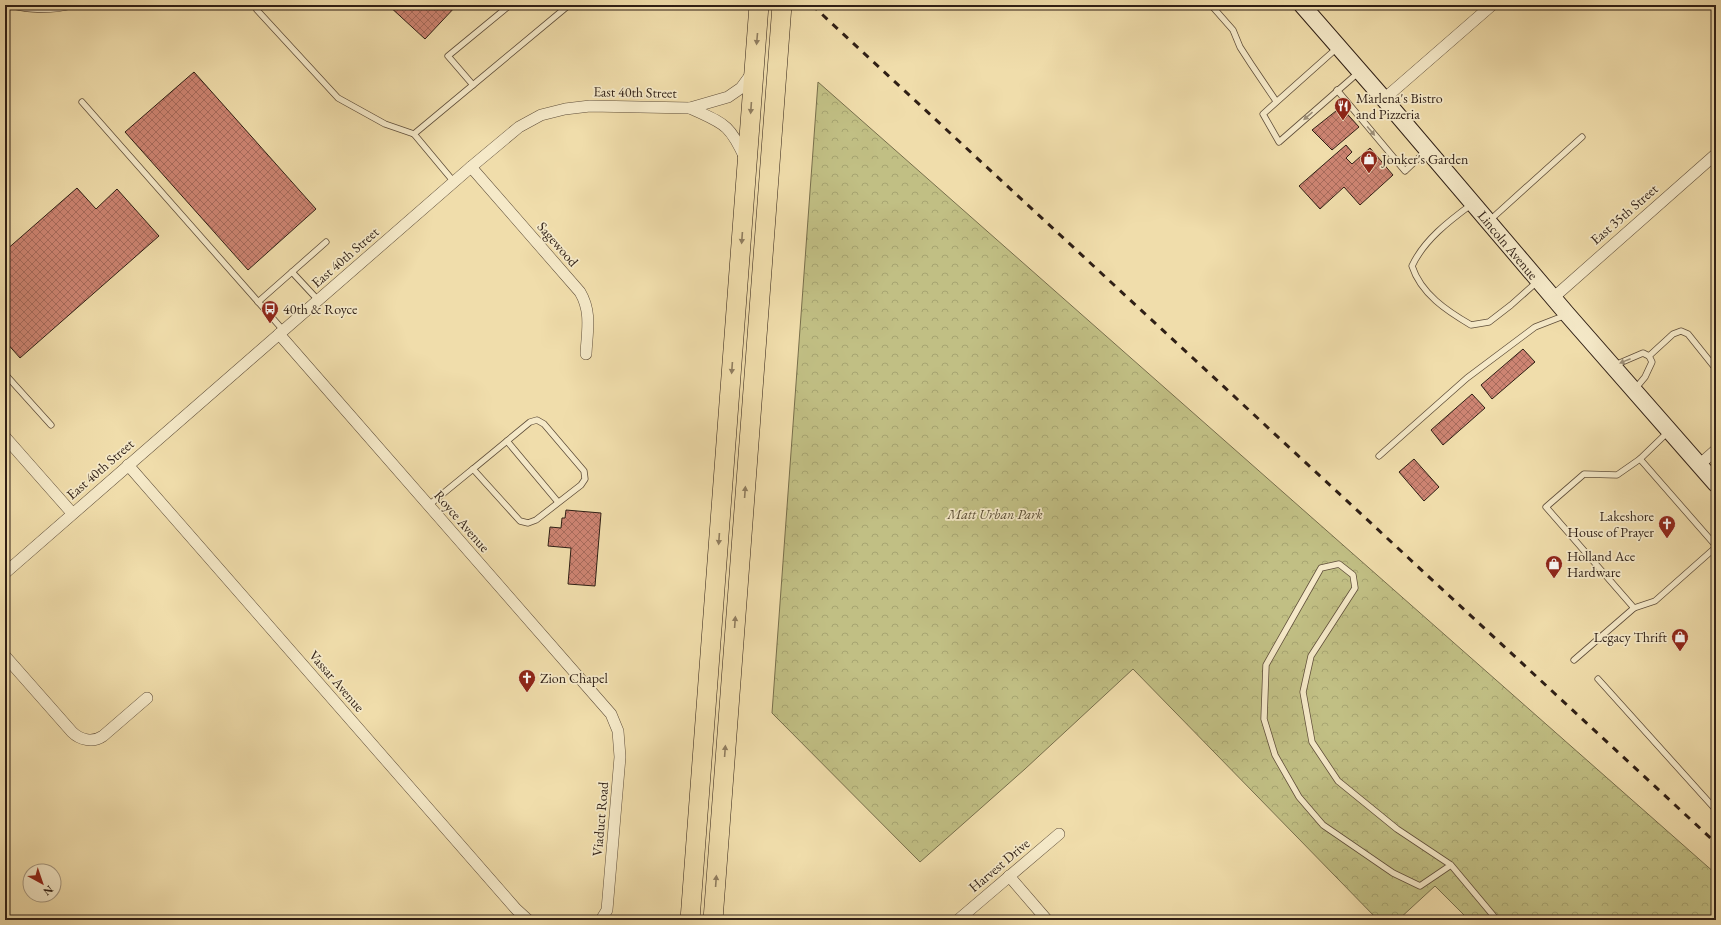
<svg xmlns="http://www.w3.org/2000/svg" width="1721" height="925" font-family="'EB Garamond',serif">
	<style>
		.forest { fill: url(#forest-crowns); stroke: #786f4c }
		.building { fill: url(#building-cross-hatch); stroke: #2f1f15 }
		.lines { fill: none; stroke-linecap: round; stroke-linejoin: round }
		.service-casing { stroke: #5f4e3a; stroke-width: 7 }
		.minor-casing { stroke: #5f4e3a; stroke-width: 12 }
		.secondary-casing { stroke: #2f1f15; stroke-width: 18 }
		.trunk-casing { stroke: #2f1f15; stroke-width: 20 }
		.service { stroke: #f5e9c8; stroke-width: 5.5 }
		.minor { stroke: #f5e9c8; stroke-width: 11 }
		.secondary { stroke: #f5e9c8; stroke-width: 16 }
		.trunk { stroke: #f0ddab; stroke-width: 19 }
		.rail { stroke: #2f1f15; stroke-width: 3; stroke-dasharray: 7 7; stroke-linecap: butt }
		.oneway { fill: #907e60 }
		.oneway2 { fill: #9c8e77 }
		.labels { text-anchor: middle; stroke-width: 3.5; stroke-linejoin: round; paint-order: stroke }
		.street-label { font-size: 14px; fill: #2f1f15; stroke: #f5e9c8 }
		.poi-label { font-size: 14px; fill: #2f1f15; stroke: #f5e9c8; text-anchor: start }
		.park-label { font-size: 14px; font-style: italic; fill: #5b4f36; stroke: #f5e9c8 }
	</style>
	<defs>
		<pattern id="forest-crowns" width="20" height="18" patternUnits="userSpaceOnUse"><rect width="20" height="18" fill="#c1bf84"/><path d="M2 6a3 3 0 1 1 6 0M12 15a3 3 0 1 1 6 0" fill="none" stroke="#a6a471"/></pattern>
		<pattern id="building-cross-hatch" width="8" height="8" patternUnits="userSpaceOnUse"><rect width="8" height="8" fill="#cd8472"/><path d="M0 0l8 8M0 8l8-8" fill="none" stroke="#a76b5c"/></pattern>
	</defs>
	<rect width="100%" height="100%" fill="#f0ddab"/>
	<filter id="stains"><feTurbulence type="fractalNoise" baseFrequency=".005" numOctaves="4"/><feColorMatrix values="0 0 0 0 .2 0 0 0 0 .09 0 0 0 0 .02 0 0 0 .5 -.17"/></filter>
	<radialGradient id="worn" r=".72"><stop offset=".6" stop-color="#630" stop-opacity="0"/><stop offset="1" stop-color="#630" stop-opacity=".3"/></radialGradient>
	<!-- forest -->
	<polygon class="forest" points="818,82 1716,874 1716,920 1469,920 1435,886 1398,920 1378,920 1133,669 1025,769 920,862 772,713"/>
	<!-- building -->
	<g class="building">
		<polygon points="388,5 457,5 425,39"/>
		<polygon points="194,72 316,209 248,270 125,132"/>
		<polygon points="1341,107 1359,127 1332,150 1312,130"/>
		<polygon points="1346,145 1352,152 1346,158 1352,164 1370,148 1393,175 1360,205 1344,187 1320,209 1299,186"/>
		<polygon points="77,188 96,209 117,189 159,236 20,358 5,341 5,251"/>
		<polygon points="1523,349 1535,362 1492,399 1481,385"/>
		<polygon points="1472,394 1485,408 1443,445 1431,430"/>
		<polygon points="1414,459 1439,487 1424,501 1399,472"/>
		<polygon points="566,510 601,513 595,586 568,584 571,548 548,546 550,527 561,528 562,518 565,518"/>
	</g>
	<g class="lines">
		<defs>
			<g id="service">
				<path d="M10,5C29,11 54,11 74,5"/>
				<polyline points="1211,5 1233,30 1240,47 1251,64 1276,101"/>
				<polyline points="257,10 338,98 385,124 414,134"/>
				<polyline points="1337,48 1263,114 1279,142 1359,72"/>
				<polyline points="473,85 448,56 510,5"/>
				<polyline points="1337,90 1405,171 1426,151"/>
				<polyline points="82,102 283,330"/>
				<polyline points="454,182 414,134 569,5"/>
				<path d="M1472,204C1449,221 1424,240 1412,266C1421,294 1447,311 1471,325L1489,322L1511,305L1538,281"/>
				<polyline points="1489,221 1582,137"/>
				<polyline points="318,300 292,272 326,242"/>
				<polyline points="258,302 292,272"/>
				<polyline points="1649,356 1673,334 1681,331 1688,334 1716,369"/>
				<polyline points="1615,365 1643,353 1649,356 1652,362 1645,377 1635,389"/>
				<polyline points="5,374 51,425"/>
				<polygon points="537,420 544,424 584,471 585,479 581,485 536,520 528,523 520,521 473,469 530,422"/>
				<polyline points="507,441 558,502"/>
				<polyline points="1379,456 1467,378 1535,327 1566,315"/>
				<polyline points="1640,459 1716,546"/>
				<polyline points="429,505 473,469"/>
				<polyline points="1634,608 1655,601 1716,547"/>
				<polyline points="1574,660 1634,608 1546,507 1584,474 1617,475 1640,459 1669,431"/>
				<polyline points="1598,679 1716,810"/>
				<polyline points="1451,865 1420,886 1393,873 1323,825 1299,797 1275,755 1264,719 1266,665 1321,568 1339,564 1353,575 1355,588 1311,656 1303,692 1312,742 1338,781 1397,829 1451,865 1497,920"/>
			</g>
			<g id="minor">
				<polyline points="1384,99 1492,5"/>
				<path d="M690,108C724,124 729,123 745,158"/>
				<path d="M471,167L580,292C592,312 587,332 586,354"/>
				<polyline points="1553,298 1716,154"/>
				<polyline points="279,334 611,714 618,731 620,757 607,910 601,920"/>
				<polyline points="5,437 72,513"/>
				<polyline points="128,465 516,909 528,920"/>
				<polyline points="1699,465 1716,450"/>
				<polyline points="5,573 471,167 519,127 541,115 565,109 590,106 690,108 728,97 741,88 752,73"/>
				<path d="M5,656L72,732C80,740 93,743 103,736L147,698"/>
				<polyline points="1009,876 1047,920"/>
				<polyline points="958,920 1059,834"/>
			</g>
			<polyline id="secondary" points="1302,5 1384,99 1567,314 1716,484"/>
			<g id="trunk">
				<polyline points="690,920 759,5"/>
				<polyline points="713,920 782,5"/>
			</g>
		</defs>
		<!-- service casing -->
		<use href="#service" class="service-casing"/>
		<!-- minor casing -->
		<use href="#minor" class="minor-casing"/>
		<!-- secondary casing -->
		<use href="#secondary" class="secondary-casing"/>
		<!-- trunk casing -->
		<use href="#trunk" class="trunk-casing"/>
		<!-- service -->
		<use href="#service" class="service"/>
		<!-- minor -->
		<use href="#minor" class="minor"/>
		<!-- secondary -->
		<use href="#secondary" class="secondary"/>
		<!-- trunk -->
		<use href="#trunk" class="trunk"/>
		<!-- rail -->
		<polyline class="rail" points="812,5 1716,843"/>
	</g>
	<!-- one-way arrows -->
	<defs><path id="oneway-solid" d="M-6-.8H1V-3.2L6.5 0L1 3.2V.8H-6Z"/></defs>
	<g class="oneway">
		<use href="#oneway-solid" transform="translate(757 39) rotate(95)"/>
		<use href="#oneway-solid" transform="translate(751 108) rotate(94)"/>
		<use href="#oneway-solid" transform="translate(742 238) rotate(94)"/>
		<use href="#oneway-solid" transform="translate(732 368) rotate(94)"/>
		<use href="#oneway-solid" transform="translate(745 492) rotate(-86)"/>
		<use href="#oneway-solid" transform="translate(719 539) rotate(94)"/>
		<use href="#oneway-solid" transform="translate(735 622) rotate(-86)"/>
		<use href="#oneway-solid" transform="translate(725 751) rotate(-86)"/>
		<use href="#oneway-solid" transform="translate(716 881) rotate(-86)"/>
	</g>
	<g class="oneway2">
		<use href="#oneway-solid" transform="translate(1308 116) rotate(139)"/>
		<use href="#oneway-solid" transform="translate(1371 131) rotate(50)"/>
		<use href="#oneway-solid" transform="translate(1625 361) rotate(158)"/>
	</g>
	<!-- icons -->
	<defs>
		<symbol id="restaurant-pin" viewBox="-11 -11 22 30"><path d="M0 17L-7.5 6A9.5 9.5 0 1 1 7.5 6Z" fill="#8f2418" stroke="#f5e9c8"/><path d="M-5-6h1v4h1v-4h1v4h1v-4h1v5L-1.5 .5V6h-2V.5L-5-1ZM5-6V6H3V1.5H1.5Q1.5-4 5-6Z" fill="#fff"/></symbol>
		<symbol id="shop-pin" viewBox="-11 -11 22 30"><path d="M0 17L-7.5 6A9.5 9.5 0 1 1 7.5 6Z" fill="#8f2418" stroke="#f5e9c8"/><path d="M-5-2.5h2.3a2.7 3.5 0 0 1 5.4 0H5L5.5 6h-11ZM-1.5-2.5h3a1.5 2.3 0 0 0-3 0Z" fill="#fff"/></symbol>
		<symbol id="bus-pin" viewBox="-11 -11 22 30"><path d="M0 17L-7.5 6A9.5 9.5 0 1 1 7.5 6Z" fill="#8f2418" stroke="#f5e9c8"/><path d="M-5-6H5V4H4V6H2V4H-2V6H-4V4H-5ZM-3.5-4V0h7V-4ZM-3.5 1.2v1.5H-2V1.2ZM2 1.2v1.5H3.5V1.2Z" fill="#fff"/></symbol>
		<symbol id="church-pin" viewBox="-11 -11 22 30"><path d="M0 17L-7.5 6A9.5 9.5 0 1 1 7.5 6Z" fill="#8f2418" stroke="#f5e9c8"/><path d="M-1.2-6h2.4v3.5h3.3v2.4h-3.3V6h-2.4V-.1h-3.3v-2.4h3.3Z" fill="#fff"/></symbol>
	</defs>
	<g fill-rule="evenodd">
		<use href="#restaurant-pin" x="1333" y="96" width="20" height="27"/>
		<use href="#shop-pin" x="1359" y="149" width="20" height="27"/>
		<use href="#bus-pin" x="260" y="299" width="20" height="27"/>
		<use href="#church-pin" x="1657" y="514" width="20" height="27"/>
		<use href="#shop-pin" x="1544" y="554" width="20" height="27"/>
		<use href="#shop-pin" x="1670" y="627" width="20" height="27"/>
		<use href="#church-pin" x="517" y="668" width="20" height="27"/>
	</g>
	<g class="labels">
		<!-- street labels -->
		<g class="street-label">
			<text transform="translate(635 92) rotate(1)" y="5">East 40th Street</text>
			<text transform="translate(1624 214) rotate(-41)" y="5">East 35th Street</text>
			<text transform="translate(558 244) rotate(49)" y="5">Sagewood</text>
			<text transform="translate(1508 245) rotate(50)" y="5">Lincoln Avenue</text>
			<text transform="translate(345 257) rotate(-41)" y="5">East 40th Street</text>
			<text transform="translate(100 469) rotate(-41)" y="5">East 40th Street</text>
			<text transform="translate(462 521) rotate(49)" y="5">Royce Avenue</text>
			<text transform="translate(337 681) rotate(49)" y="5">Vassar Avenue</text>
			<text transform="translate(600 819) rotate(-85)" y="5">Viaduct Road</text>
			<text transform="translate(999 865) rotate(-40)" y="5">Harvest Drive</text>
		</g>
		<!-- poi labels -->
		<g class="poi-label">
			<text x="1356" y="103">Marlena's Bistro<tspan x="1356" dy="16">and Pizzeria</tspan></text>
			<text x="1382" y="164">Jonker's Garden</text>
			<text x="283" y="314">40th &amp; Royce</text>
			<text x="1654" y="521" text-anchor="end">Lakeshore<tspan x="1654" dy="16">House of Prayer</tspan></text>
			<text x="1567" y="561">Holland Ace<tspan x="1567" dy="16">Hardware</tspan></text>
			<text x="1667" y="642" text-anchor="end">Legacy Thrift</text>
			<text x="540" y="683">Zion Chapel</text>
		</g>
		<!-- park labels -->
		<g class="park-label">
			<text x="995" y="519">Matt Urban Park</text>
		</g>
	</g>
	<!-- margin -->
	<rect width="1721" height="925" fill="none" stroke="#f0ddab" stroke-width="20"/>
	<rect x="6" y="6" width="1709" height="913" fill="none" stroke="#2f1f15" stroke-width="2"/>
	<rect x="10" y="10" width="1701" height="905" fill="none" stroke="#2f1f15"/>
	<!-- north arrow -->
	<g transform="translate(42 883) rotate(140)"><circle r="19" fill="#f5e9c8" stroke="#a69880"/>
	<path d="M0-3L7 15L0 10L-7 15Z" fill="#8f2418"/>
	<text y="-6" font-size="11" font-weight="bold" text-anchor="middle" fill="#2f1f15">N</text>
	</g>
	<rect width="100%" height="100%" filter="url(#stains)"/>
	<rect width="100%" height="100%" fill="url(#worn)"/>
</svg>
